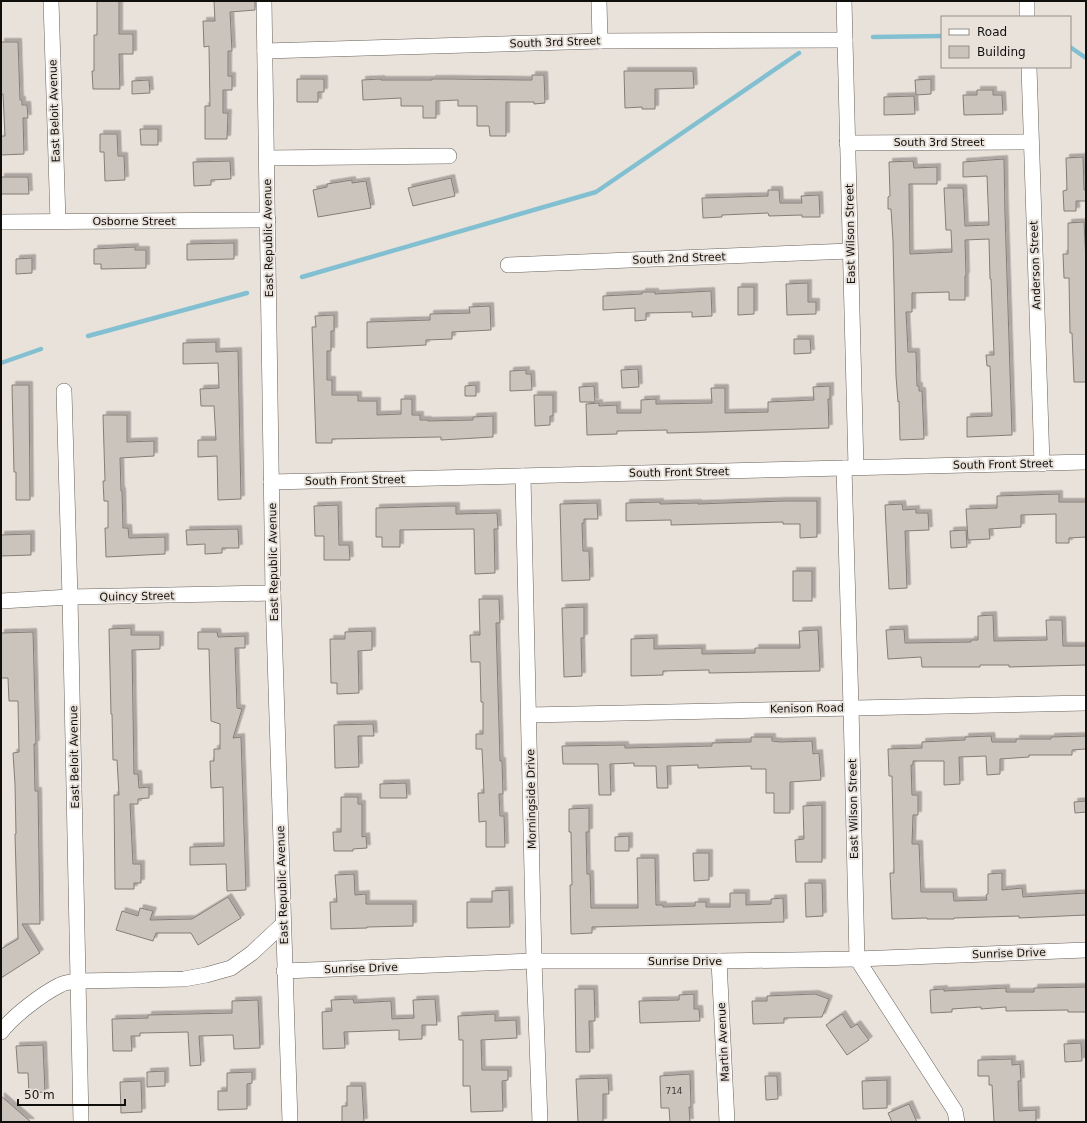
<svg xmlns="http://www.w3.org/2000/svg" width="1087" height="1123" font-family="'DejaVu Sans',sans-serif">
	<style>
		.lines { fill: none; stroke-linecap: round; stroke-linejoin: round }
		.stream { stroke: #82c0d1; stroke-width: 4.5 }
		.building { fill: #cbc4bd; stroke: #847e77; filter: url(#shadow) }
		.minor-casing { stroke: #67615a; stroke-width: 16 }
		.minor { stroke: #fff; stroke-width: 15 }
		.labels { text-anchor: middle; stroke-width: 4; stroke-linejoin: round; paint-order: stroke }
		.number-label { font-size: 9px; fill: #403c38 }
		.street-label { font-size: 11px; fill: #110f0c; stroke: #e9e2db }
	</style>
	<defs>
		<filter id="shadow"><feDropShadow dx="3.5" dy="-3.5" stdDeviation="0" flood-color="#0004"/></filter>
	</defs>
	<rect width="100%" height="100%" fill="#e9e2db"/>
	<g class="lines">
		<!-- stream -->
		<g class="stream">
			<polyline points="873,37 942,36"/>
			<polyline points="1070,47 1086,58"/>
			<polyline points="302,277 596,192 799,53"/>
			<polyline points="88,336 247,293"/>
			<polyline points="1,363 41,349"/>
		</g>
	</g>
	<!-- building -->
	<g class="building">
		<polygon points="97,1 119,1 119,34 133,34 133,54 119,54 120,89 93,89 92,71 94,71 94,35 97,35"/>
		<polygon points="214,1 255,1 255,10 230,12 232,51 228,51 228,76 232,76 232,90 223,90 223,113 228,113 227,139 205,139 205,106 210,106 209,46 204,47 203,21 215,21"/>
		<polygon points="1,42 18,42 20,100 22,100 22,105 27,105 28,118 23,118 24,154 1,155 1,136 5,136 3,94 1,94"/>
		<polygon points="624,71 693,71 694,88 655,89 655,109 642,109 642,107 625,108"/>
		<polygon points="532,75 544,75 545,103 534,104 534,102 506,102 506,136 490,136 489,126 477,126 477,106 458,106 458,100 436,101 436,118 423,118 423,106 401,106 401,98 363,100 362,80 381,79 381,80 432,80 432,79 450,79 524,80 532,80"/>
		<polygon points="297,79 324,79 324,92 318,92 318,102 297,102"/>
		<polygon points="931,79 931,94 916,95 915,80"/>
		<polygon points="149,80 150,93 132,94 132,81"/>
		<polygon points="977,90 993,90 993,95 1002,95 1003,114 964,115 963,95 977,95"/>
		<polygon points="914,96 915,114 884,115 884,97"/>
		<polygon points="140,129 158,129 158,145 141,145"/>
		<polygon points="100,134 117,134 118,156 124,156 125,180 105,181 104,152 100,152"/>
		<polygon points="1083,157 1084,190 1086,190 1086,201 1076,201 1076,211 1064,211 1063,191 1067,190 1066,158"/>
		<polygon points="1004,159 1005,214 1012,435 967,437 967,417 992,416 990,366 987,366 986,355 994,355 991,279 990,279 989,239 965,240 966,276 965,276 965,300 949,300 949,292 912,293 912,312 906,312 908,352 916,352 917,386 919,386 919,391 922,391 924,439 900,440 899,401 898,402 896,376 893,241 891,209 888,209 888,197 890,196 889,162 913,161 914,168 937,167 937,184 909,184 910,254 952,252 951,230 946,230 944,188 963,188 965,226 989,225 987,176 963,177 963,162"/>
		<polygon points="230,161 231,179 211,180 211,185 194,186 193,162"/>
		<polygon points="1,177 28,177 29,194 1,194"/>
		<polygon points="451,178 455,196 413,206 408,188"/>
		<polygon points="352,180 352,183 366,181 371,208 318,217 313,190 327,187 327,184"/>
		<polygon points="768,190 779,190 780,203 802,203 801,196 819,195 820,217 802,217 802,215 769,216 768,213 722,215 722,217 703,218 702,198 768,196"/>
		<polygon points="1084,222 1086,262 1086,382 1074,382 1072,333 1070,333 1069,278 1064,278 1063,254 1068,254 1068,223"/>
		<polygon points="234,243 234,259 187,260 187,244"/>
		<polygon points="135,247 135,250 146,250 146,268 101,269 101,264 94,264 94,249"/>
		<polygon points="32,258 32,273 16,274 16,259"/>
		<polygon points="808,283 808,302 816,302 816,314 787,315 786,284"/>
		<polygon points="738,287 754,287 754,314 738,315"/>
		<polygon points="711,291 712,316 692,317 692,312 646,313 646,320 635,321 635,308 603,310 603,296 642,294 642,292 655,292 655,294"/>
		<polygon points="490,306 491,330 452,332 452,339 426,340 426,345 367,348 367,322 430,320 430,314 470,313 469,307"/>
		<polygon points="334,315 334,331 331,331 331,351 327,351 327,380 332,380 332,395 358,395 358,401 377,401 377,415 401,414 401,399 412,399 412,415 420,415 420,420 428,420 428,421 473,420 473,417 493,416 493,437 441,440 441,437 332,439 332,443 316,443 312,327 316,327 315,316"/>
		<polygon points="794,339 810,339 811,353 794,354"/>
		<polygon points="216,342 216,352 238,351 241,499 218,500 217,456 198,457 198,440 216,440 214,406 201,406 200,389 219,388 218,363 183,364 183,343"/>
		<polygon points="638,369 639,387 622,388 621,370"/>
		<polygon points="526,370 526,374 531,374 532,390 510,391 510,371"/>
		<polygon points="12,385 29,385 30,500 16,500 16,472 14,472"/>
		<polygon points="476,385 476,396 465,396 465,386"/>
		<polygon points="594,386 595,402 580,402 579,387"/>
		<polygon points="830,386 830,399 828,399 829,428 710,432 667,433 667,430 617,431 617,434 587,435 586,404 599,403 599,406 617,405 617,413 641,413 641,400 656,399 656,404 712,403 711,388 725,388 725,413 768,412 768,402 814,400 813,387"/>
		<polygon points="534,395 553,395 553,416 550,416 550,425 535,426"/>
		<polygon points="103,415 127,415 127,442 154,441 154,456 120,458 121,491 122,491 123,528 128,528 129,538 165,537 165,554 106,557 105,528 108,528 108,501 104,501 103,481 105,481"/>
		<polygon points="1059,494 1059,502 1086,502 1086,537 1069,538 1069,543 1056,543 1056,514 1021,515 1021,527 989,529 990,539 968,540 966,509 997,508 997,496"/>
		<polygon points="783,501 817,501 817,537 800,538 800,524 783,524 783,522 671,525 671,520 626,521 626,503 660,502 660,504 698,503 698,504"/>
		<polygon points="597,503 598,519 584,519 584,523 582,523 583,551 589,551 590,580 562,581 560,504"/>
		<polygon points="902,504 903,510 916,509 916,513 928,513 929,530 905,531 907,588 889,589 885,505"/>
		<polygon points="338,505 339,545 349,545 350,560 324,560 324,536 315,536 314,506"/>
		<polygon points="444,506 456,506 456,514 497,513 498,529 494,529 495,573 475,574 474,529 400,530 400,547 382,547 382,537 376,537 376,508"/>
		<polygon points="238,529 239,548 222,548 222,553 205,554 205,544 187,545 186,530"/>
		<polygon points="966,530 967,547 951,548 950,531"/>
		<polygon points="31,534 31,555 1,556 1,535"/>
		<rect x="793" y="571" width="19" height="30"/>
		<polygon points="479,599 499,599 500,623 496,623 500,761 502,761 503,794 499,794 500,816 504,816 505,847 486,847 486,821 479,822 478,793 484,793 482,749 476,749 476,734 483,734 483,702 481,702 480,662 471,662 470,635 480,635"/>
		<polygon points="584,607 584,638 581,638 582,676 564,677 562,608"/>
		<polygon points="993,615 994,641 1047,640 1046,620 1062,620 1063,646 1086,646 1086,665 1009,667 1009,665 980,665 980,667 922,667 921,657 888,659 886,630 904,629 905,643 971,642 971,640 978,640 978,616"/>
		<polygon points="131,628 131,635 160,635 160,649 132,650 134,774 138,774 139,788 149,787 149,798 138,799 138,804 130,804 133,864 141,864 141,883 134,883 134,889 115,889 114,795 119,795 117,760 113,760 112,714 111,714 109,629"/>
		<polygon points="818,630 820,671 709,673 709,670 663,671 663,675 631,676 631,639 654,638 654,649 702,648 702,654 755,653 755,648 800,648 799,631"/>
		<polygon points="372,631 372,650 358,651 359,693 337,694 337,683 331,683 330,639 345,639 345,632"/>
		<polygon points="33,632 36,744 34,744 35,791 38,791 40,924 22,924 40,953 1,978 1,949 18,939 15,834 16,834 15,784 13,753 19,752 18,701 9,701 8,678 1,678 1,633"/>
		<polygon points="198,632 217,632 218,637 245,636 245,648 235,648 237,708 242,709 233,738 241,737 246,890 227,891 226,864 190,865 190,847 224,846 223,787 211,788 210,761 214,761 214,749 220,749 220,724 211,721 209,649 198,649"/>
		<polygon points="373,724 374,736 358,736 359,767 335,768 334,725"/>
		<polygon points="991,736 992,742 1016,742 1016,739 1051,739 1051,737 1086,736 1086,749 1072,750 1072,755 1029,755 1029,757 1000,759 1000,774 987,775 986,756 959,757 960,784 944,785 944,761 913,761 913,765 911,765 912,795 918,795 918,815 913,815 912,844 919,844 921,892 953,892 954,901 987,900 986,895 988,894 988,874 1002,873 1002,890 1022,888 1023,897 1086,893 1086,915 1019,918 1019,916 954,918 954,919 927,919 927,918 892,919 890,873 894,873 893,823 892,776 889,776 888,749 922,748 922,742 965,740 965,737"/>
		<polygon points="751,737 772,737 772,741 780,742 812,741 813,754 819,753 821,780 790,782 790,813 774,813 774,793 766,793 766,769 751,769 751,766 698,768 698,765 667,766 668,788 657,788 656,766 634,766 634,763 610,764 611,795 599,795 598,764 563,764 562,746 625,745 625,748 712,746 712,743 751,742"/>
		<polygon points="406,783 407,798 380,798 380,784"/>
		<polygon points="341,797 358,797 358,804 362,804 362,837 366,836 367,848 353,849 353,851 334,851 333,832 341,832"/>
		<polygon points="1086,801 1086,812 1075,813 1074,802"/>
		<polygon points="822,805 822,862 796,862 795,840 804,839 803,806"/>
		<polygon points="589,808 589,832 586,832 587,874 590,874 591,908 638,908 637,858 655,858 656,905 663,905 663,907 695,906 695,902 706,902 706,907 730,907 730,893 746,893 746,905 771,904 771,899 783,898 784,922 592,927 592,933 571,934 570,885 572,885 571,832 569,832 569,809"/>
		<polygon points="629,836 629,851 615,851 615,837"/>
		<polygon points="693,853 709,853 709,880 694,881"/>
		<polygon points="354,874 355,895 366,894 366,904 413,904 413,926 367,927 367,928 331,929 330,902 337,902 335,875"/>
		<polygon points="805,883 822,883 823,916 806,917"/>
		<polygon points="509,890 510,927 467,928 467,902 492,902 492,891"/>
		<polygon points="228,897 241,918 198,945 191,933 156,933 153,941 116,930 122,911 138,916 140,908 153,911 150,920 192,919"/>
		<polygon points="1086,987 1086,1012 1068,1012 1068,1010 1006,1011 1006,1007 981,1009 981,1007 952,1009 952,1012 931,1013 930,990 944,989 944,991 1006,988 1006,992 1034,992 1034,988"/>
		<polygon points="575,989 594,989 595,1021 589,1021 590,1052 576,1052"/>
		<polygon points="694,994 694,1009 699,1009 700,1021 640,1023 639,1001 679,1000 679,995"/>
		<polygon points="815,994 829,999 822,1017 784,1018 784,1023 753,1024 752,1001 767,1001 767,996"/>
		<polygon points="353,999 354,1003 391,1001 392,1019 414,1018 413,1000 435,999 437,1025 422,1025 422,1039 399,1040 399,1030 344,1032 345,1048 323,1049 322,1012 332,1011 331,1000"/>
		<polygon points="258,1000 260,1048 234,1049 233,1035 199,1036 201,1065 190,1066 188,1032 140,1033 140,1036 131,1036 132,1051 113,1051 112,1019 148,1018 148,1015 232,1013 232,1001"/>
		<polygon points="495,1014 495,1021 516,1020 517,1038 481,1040 482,1070 508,1070 508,1080 502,1081 503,1111 471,1112 470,1086 463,1086 463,1040 459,1040 458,1016"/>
		<polygon points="842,1014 851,1028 857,1024 869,1040 847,1055 826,1025"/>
		<polygon points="1081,1043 1082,1061 1065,1062 1064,1044"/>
		<polygon points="43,1045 45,1092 29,1093 28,1073 18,1073 16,1046"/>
		<polygon points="1012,1059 1012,1065 1020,1064 1021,1081 1018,1081 1019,1111 1036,1110 1036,1122 994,1122 992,1085 989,1085 989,1076 978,1076 978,1060"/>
		<polygon points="165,1071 165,1086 147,1087 147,1072"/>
		<polygon points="252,1072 252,1083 247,1084 247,1109 218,1110 218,1091 227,1091 227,1073"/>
		<polygon points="690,1074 691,1107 689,1107 690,1122 670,1122 669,1108 661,1108 660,1076"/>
		<polygon points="765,1076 777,1076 778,1099 766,1100"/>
		<polygon points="608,1078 609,1094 603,1094 603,1122 578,1122 576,1079"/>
		<polygon points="887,1080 887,1108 863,1109 862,1081"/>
		<polygon points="141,1081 142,1112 121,1113 120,1082"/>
		<polygon points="347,1086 362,1086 364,1122 342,1122 342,1106 347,1106"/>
		<polygon points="1,1096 31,1122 1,1122"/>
		<polygon points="909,1104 917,1122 892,1122 888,1113"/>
	</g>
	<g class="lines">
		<defs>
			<g id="minor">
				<polyline points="51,1 58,221"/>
				<polyline points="264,1 273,593 290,1122"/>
				<polyline points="599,1 600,41"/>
				<polyline points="844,1 856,467"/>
				<polyline points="1027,1 1027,17"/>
				<polyline points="265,51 600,41 845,40"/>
				<polyline points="1029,67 1042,464"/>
				<polyline points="847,143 1031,142"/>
				<polyline points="267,158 449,156"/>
				<polyline points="1,222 268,220"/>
				<polyline points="508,265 850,251"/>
				<polyline points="64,391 70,597 81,1122"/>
				<polyline points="844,468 851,707 857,959 955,1111 957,1122"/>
				<polyline points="523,476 534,961 540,1122"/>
				<polyline points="271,482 1086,462"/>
				<polyline points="1,601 70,597 273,593"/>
				<polyline points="529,715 1086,703"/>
				<polyline points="719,961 727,1122"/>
				<polyline points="284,971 534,961 719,961 857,959 1086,950"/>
				<path d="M1,1032C13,1016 42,994 60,985C65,982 73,982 79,981L184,979L206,975L231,968L252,953L283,924"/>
			</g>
		</defs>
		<!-- minor casing -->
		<use href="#minor" class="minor-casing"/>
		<!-- minor -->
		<use href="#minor" class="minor"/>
	</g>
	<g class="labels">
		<!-- number labels -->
		<g class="number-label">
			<text x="674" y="1094">714</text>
		</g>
		<!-- street labels -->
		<g class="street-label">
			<text transform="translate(555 42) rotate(-2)" y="4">South 3rd Street</text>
			<text transform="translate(54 111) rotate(-92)" y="4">East Beloit Avenue</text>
			<text x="939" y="146">South 3rd Street</text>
			<text x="134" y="225">Osborne Street</text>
			<text transform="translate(850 234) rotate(-91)" y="4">East Wilson Street</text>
			<text transform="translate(268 238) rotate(-91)" y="4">East Republic Avenue</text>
			<text transform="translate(679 258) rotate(-2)" y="4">South 2nd Street</text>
			<text transform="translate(1035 265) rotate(-92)" y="4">Anderson Street</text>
			<text transform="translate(1003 464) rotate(-1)" y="4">South Front Street</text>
			<text transform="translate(679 472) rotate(-1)" y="4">South Front Street</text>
			<text transform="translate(355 480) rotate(-1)" y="4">South Front Street</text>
			<text transform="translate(273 562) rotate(-91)" y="4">East Republic Avenue</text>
			<text transform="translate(137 596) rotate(-1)" y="4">Quincy Street</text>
			<text transform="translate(807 708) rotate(-1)" y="4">Kenison Road</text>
			<text transform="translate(74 757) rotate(-91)" y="4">East Beloit Avenue</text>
			<text transform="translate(531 799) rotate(-91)" y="4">Morningside Drive</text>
			<text transform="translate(853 809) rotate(-91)" y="4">East Wilson Street</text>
			<text transform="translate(282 885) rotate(-92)" y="4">East Republic Avenue</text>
			<text transform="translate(1009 953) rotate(-2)" y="4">Sunrise Drive</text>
			<text x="685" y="965">Sunrise Drive</text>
			<text transform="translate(361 968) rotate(-2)" y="4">Sunrise Drive</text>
			<text transform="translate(723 1042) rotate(-93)" y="4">Martin Avenue</text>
		</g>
	</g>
	<!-- border -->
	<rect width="1087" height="1123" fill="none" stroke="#110f0c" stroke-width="4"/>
	<!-- legend -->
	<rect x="941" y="16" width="130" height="52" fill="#e9e2db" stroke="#938e88"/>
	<rect x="949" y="29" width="20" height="6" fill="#ffffff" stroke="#938e88"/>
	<text x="977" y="36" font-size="12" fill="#110f0c">Road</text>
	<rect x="949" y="46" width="20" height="12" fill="#cbc4bd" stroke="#938e88"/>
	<text x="977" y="56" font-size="12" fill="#110f0c">Building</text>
	<!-- scale -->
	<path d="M18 1099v6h107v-6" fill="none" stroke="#110f0c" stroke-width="2"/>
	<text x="24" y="1099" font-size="12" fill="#110f0c" stroke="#e9e2db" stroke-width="3" paint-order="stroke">50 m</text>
</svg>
